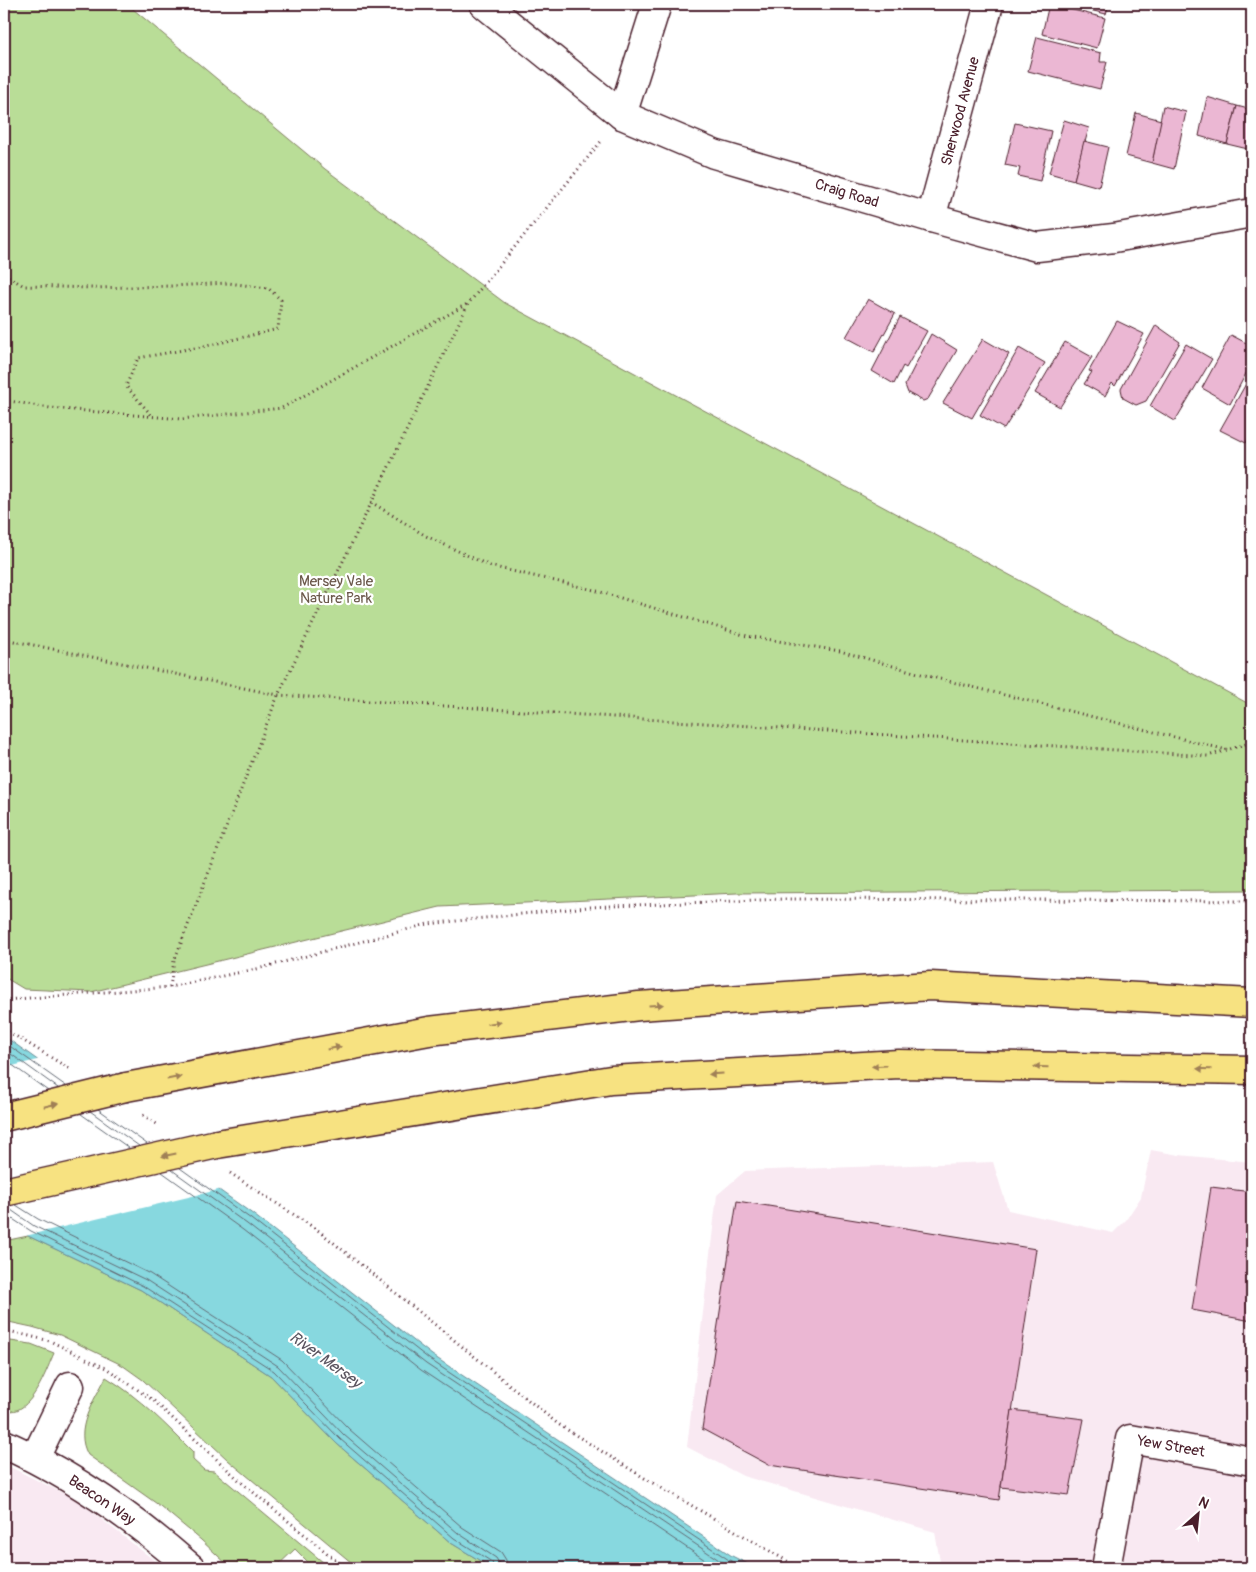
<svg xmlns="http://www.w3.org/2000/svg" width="1256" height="1572" font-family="Pangolin,sans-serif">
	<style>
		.built { fill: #f9e9f2 }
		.green { fill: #b9dd97; stroke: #827e61 }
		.water { fill: #87d8df; stroke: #6f8e97 }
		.pier { fill: #fff }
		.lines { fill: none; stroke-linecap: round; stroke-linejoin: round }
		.shore { stroke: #626973; stroke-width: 1 }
		.building { fill: #ebb7d3; stroke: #4a1f2b }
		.minor-casing { stroke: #4a1f2b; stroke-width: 31 }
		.highway-casing { stroke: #4a1f2b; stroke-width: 31 }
		.path { stroke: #4a1f2b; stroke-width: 3; stroke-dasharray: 1 4; stroke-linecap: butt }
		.minor { stroke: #fff; stroke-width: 28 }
		.highway { stroke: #f7e281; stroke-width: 28 }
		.highway-bridge-casing { stroke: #4a1f2b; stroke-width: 31; stroke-linecap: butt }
		.highway-bridge { stroke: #f7e281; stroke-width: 28 }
		.oneway { fill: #a08056 }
		.labels { text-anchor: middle; stroke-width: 4.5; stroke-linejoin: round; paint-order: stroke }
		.street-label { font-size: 15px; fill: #4a1f2b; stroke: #fff }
		.park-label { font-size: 15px; fill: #6b584b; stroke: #fff }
		.water-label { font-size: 16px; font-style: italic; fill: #5c5661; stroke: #fff }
	</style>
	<rect width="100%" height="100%" fill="#fff"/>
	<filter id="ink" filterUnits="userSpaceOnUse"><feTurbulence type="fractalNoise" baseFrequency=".02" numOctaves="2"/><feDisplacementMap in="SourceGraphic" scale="10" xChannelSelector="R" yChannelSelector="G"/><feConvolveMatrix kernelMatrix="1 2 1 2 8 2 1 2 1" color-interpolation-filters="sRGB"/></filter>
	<g filter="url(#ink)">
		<!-- built -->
		<g class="built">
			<polygon points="1151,1150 1179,1155 1252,1162 1252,1568 941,1568 935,1532 743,1476 687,1447 717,1195 745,1171 993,1162 1008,1210 1113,1233 1126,1220 1141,1197"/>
			<polygon points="4,1464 77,1500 164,1568 4,1568"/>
		</g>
		<!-- green -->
		<g class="green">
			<polygon points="4,4 127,4 325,169 505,303 1249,704 1252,700 1252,890 737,893 440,907 91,992 24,989 4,977"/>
			<polygon points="28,1236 141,1290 271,1376 336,1443 451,1543 492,1568 358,1568 228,1460 143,1380 122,1365 60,1335 32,1327 4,1321 4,1241"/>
			<path d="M4,1340L31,1344L54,1353C47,1369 35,1403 17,1410C14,1411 9,1411 5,1411H4Z"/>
			<path d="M106,1377C139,1397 166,1425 193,1452V1460L204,1470L214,1471L330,1568H314L295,1549L275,1568H231L201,1540L160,1506L88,1455C73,1429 94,1401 106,1377Z"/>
		</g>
		<!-- water -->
		<polygon class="water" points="4,1036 254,1215 432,1355 732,1556 756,1568 492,1568 451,1543 336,1443 271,1376 141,1290 28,1236 4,1219"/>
		<!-- pier -->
		<polygon class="pier" points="41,1059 222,1189 25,1236 4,1222 4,1068"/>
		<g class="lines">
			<!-- shore -->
			<g class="shore">
				<polyline points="4,1042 66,1086"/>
				<polyline points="4,1049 58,1088"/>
				<polyline points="4,1059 48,1091"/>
				<polyline points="98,1109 147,1144"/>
				<polyline points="90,1111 139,1146"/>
				<polyline points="81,1114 129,1148"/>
				<polyline points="180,1168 251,1219 429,1359 729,1560 745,1568"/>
				<polyline points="172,1170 247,1224 426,1364 731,1568"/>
				<polyline points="162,1172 243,1230 421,1370 717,1568"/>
				<polyline points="16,1205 38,1219 150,1274 282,1360 349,1429 462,1527 501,1552 506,1560 507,1568"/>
				<polyline points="4,1209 11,1210 34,1226 146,1280 278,1366 344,1435 458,1533 496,1558 499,1563 500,1568"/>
				<polyline points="4,1215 8,1216 31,1231 143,1286 274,1371 340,1439 454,1538 492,1562 494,1568"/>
			</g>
		</g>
		<!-- building -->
		<g class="building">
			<polygon points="1049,4 1105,18 1097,48 1042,34"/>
			<polygon points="1065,4 1109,4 1106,14"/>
			<polygon points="1037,37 1101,53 1100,62 1107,62 1100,89 1028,71"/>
			<polygon points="1207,97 1237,106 1227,144 1199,136"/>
			<polygon points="1163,106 1186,112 1174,169 1152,163"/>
			<polygon points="1237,106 1252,110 1252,150 1227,144"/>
			<polygon points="1136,113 1161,120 1152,163 1126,156"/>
			<polygon points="1064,120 1089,128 1074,180 1049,173"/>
			<polygon points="1015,123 1051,131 1040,181 1018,176 1020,168 1005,165"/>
			<polygon points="1084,141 1108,147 1099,187 1074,180"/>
			<polygon points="868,299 895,314 874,352 846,337"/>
			<polygon points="900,317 927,331 906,368 903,366 894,384 872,371"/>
			<polygon points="1117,321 1144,334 1115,386 1112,383 1105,396 1084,384 1092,372 1089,371"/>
			<polygon points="1156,325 1180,342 1146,401 1136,405 1123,398 1121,389"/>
			<polygon points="931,334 957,350 928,399 923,401 908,393 905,385"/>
			<polygon points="1231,335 1252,346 1252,362 1230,404 1202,388"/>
			<polygon points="983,339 1009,354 972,418 943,403"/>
			<polygon points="1065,342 1092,357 1060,407 1035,393"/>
			<polygon points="1186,344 1212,359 1175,421 1150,406"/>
			<polygon points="1019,348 1045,363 1004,429 980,415"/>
			<polygon points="1252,373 1252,431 1246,443 1220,430"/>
			<polygon points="1211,1187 1252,1192 1252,1321 1192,1310"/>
			<polygon points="737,1201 1036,1249 999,1500 769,1465 702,1429"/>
			<polygon points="1012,1410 1084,1419 1069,1495 1001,1487"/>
		</g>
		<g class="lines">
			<defs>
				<g id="minor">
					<polyline points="484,4 622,115 714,154 931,218 1037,247 1114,238 1252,213"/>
					<polyline points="622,115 657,4"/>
					<polyline points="931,218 989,4"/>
					<path d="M4,1444C73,1475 134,1518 191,1568"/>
					<polyline points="35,1458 70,1386"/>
					<polyline points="1106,1568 1130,1439 1252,1461"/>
				</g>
				<g id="highway">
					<polyline points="126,1087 429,1031 639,1006 930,986 1252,1003"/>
					<polyline points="217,1144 611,1080 899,1064 1252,1070"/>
				</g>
			</defs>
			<!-- minor casing -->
			<use href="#minor" class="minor-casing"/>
			<!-- highway casing -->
			<use href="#highway" class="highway-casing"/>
			<!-- path -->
			<g class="path">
				<polyline points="4,274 24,286 92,288 171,286 228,283 268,288 281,300 278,329 206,346 138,358 126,386 153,417"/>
				<polyline points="4,400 50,408 182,419 282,408 467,304"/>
				<polyline points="371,502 426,536 490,566 594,590 747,636 840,651 932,677 1227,750"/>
				<polyline points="4,639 278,695 1208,756 1252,742"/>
				<polyline points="170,987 174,961 278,695 468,304 603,139"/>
				<polyline points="4,1000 170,987 261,968 428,924 588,907 783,899 1252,901"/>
				<polyline points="4,1029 70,1069"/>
				<polyline points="143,1115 158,1125"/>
				<polyline points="230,1173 319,1231 558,1424 646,1479 799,1568"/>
				<polyline points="4,1330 50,1341 81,1356"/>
				<polyline points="86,1359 106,1368 154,1401 241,1482 345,1568"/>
			</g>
			<!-- minor -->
			<use href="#minor" class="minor"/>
			<!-- highway -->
			<use href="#highway" class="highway"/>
			<defs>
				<g id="highway-bridge">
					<polyline points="4,1117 126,1087"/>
					<polyline points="4,1192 217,1144"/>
				</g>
			</defs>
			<!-- highway-bridge casing -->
			<use href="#highway-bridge" class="highway-bridge-casing"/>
			<!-- highway-bridge -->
			<use href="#highway-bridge" class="highway-bridge"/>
		</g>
		<!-- one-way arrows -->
		<defs><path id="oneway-solid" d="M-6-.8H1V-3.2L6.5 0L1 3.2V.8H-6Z" transform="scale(1.25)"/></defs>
		<g class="oneway">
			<use href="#oneway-solid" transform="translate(656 1005) rotate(-4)"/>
			<use href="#oneway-solid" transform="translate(494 1023) rotate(-7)"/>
			<use href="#oneway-solid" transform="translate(334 1048) rotate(-11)"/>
			<use href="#oneway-solid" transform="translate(879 1066) rotate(177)"/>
			<use href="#oneway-solid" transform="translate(1041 1067) rotate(-179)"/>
			<use href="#oneway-solid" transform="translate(1204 1069) rotate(-179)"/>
			<use href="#oneway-solid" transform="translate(716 1074) rotate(177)"/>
			<use href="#oneway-solid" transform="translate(174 1078) rotate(-11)"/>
			<use href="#oneway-solid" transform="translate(51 1105) rotate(-13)"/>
			<use href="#oneway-solid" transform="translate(169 1155) rotate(168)"/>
		</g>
	</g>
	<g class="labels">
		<!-- street labels -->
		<g class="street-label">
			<text transform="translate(960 111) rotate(-75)" y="5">Sherwood Avenue</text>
			<text transform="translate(847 193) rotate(17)" y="5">Craig Road</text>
			<text transform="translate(1171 1446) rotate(10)" y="5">Yew Street</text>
			<text transform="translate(102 1500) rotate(34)" y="5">Beacon Way</text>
		</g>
		<!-- park labels -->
		<g class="park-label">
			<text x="336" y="586">Mersey Vale<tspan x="336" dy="17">Nature Park</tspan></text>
		</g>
		<!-- water labels -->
		<g class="water-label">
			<text transform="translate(326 1359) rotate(36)" y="6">River Mersey</text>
		</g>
	</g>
	<!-- margin -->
	<rect width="1256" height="1572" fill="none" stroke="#fff" stroke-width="20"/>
	<rect x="10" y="10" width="1236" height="1552" fill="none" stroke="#4a1f2b" stroke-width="2" filter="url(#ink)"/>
	<!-- north arrow -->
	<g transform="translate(1198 1514) rotate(27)" stroke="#ffffff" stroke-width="4" paint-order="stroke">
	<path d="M0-4L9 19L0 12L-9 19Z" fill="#4a1f2b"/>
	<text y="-8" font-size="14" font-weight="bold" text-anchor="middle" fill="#4a1f2b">N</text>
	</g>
</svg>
